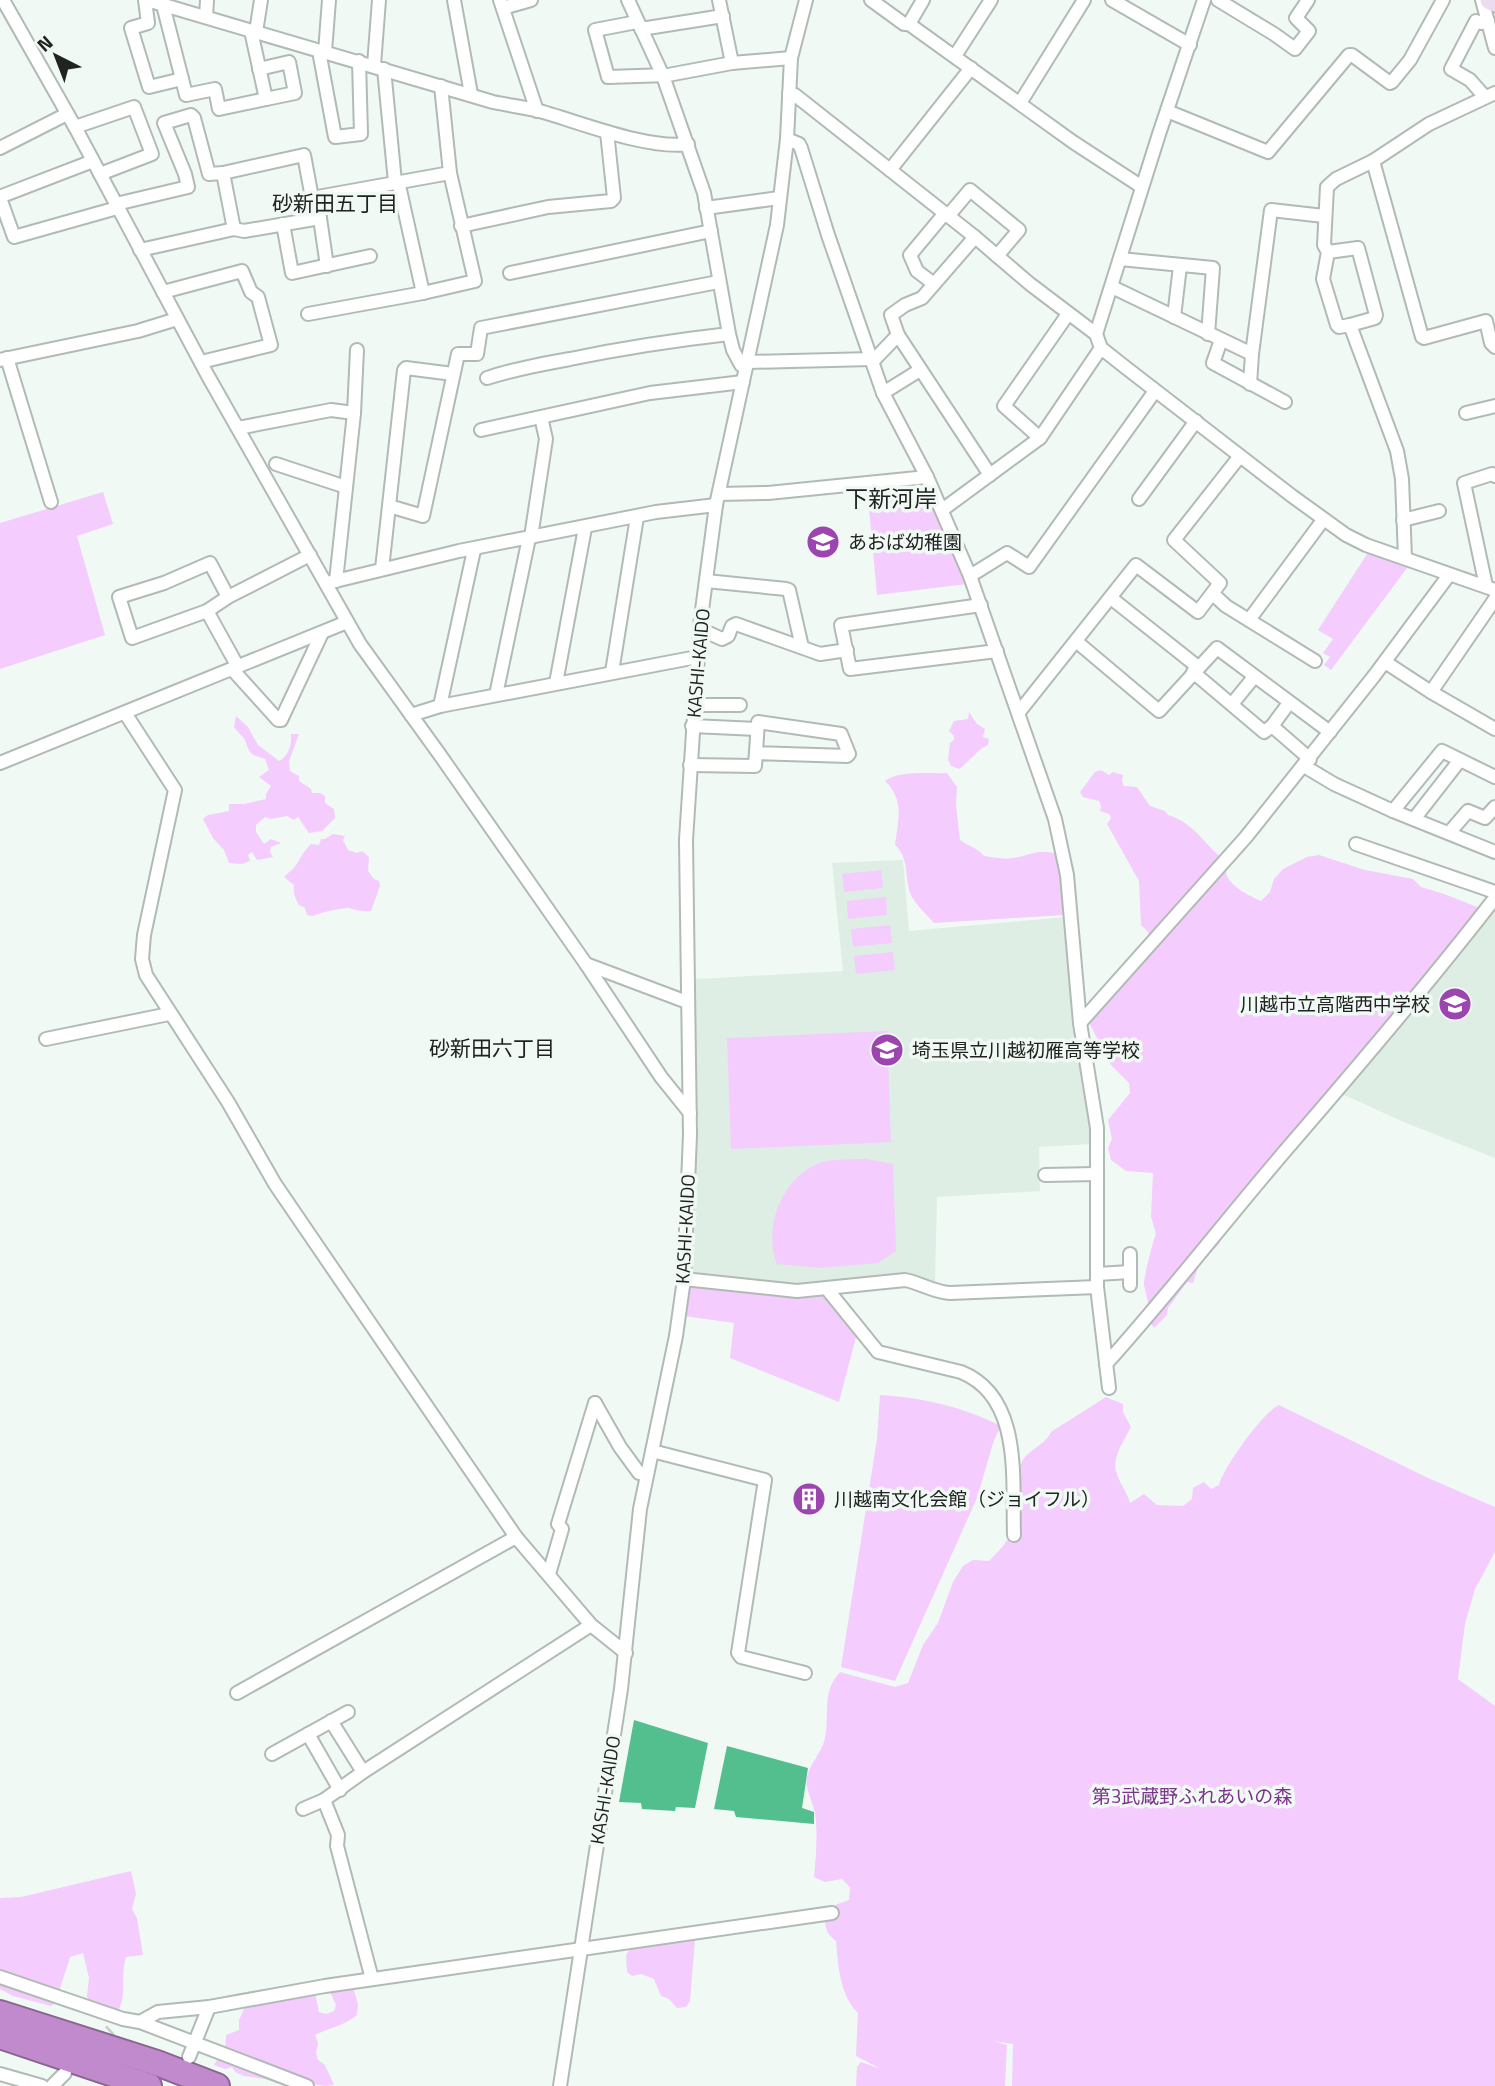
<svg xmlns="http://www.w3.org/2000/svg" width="1495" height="2086" font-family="'Titillium Web','Noto Sans JP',sans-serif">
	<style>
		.built { fill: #deeee5 }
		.green { fill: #f5ccfe }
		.water { fill: #53bf8e }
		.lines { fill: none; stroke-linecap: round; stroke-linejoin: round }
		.street-tunnel { stroke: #c7cecb; stroke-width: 12; stroke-dasharray: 12 6; stroke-linecap: butt }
		.street-casing { stroke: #b2bab6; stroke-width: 16 }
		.secondary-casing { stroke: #b2bab6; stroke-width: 23 }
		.highway-casing { stroke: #896691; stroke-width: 28 }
		.street { stroke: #fff; stroke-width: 12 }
		.secondary { stroke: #ecdcf0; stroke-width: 19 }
		.highway { stroke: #c18acd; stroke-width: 24 }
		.labels { text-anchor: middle; stroke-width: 7; stroke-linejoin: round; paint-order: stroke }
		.poi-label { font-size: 19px; fill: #202321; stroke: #f1f9f5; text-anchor: start }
		.street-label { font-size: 19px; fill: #202321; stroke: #f1f9f5 }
		.park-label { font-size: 19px; fill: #7c338c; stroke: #f1f9f5 }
		.neighbourhood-label { font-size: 21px; fill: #202321; stroke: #f1f9f5 }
		.quarter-label { font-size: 23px; fill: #202321; stroke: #f1f9f5 }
	</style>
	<rect width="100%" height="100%" fill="#f1f9f5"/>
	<!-- built -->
	<g class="built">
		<polygon points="903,860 909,931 1066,917 1074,1023 1092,1144 1039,1147 1040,1191 937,1197 935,1283 911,1276 787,1286 693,1273 690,1269 696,1108 696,979 843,971 832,863"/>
		<polygon points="1495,907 1495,1158 1406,1123 1342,1094"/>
	</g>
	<!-- green -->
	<g class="green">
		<polygon points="920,482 925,484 967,584 877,595 867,487"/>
		<polygon points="103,492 113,524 77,536 105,635 0,669 0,523"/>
		<polygon points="1369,551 1410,564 1331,670 1324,665 1330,657 1323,653 1333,639 1318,630"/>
		<path d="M969,712L977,724L985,729L983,737L989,739L988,745C978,749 969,762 959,769L951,766L948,759L950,743L954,740V736L949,731L954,721L968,719Z"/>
		<path d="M236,716L248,727L258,745L279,761C289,756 292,743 291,734H299L289,761L290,771L299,776V781L311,789L312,793H320L325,796V803L334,809L335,818L322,831L309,833L298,817L294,820L287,816L270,819L265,817L256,825V832L264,844L271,839L281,843L271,847L270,852L273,857L257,860L252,852L248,855L250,861L242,864L229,863L224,850L213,838L203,819L208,815L229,811V804H244L266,799V794L271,786L259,777L269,770L265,759C249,754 250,754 245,740C243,736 237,732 234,727Z"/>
		<path d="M1101,770L1109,775L1113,772L1123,775L1122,782L1124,786L1137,787L1150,806L1165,811L1168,815C1194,822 1206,847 1226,861C1227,865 1226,869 1226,872C1228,886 1250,896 1261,901L1270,892L1274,879L1283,869L1307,857L1319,855L1365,870L1413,879L1421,887L1444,894L1480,908L1227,1226L1219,1244L1199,1265L1193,1283L1187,1282L1168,1308L1167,1315L1154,1328L1148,1320C1150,1307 1147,1298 1144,1285C1143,1280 1153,1241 1156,1234L1151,1217L1153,1173L1126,1171L1111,1160L1108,1148L1112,1139L1108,1120L1130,1093L1129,1083L1111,1065L1087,1019L1155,945L1148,932L1141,925L1139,881L1111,831L1107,824L1111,818L1109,814L1100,811L1101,806L1099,801L1083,797L1080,792L1095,772Z"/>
		<path d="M947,773L957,787L956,805L960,840C968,846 978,848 984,856C993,857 1004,860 1013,858C1030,855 1040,848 1057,854L1060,870L1064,878L1065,915L934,923C927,915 917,906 912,897C903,879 911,860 895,845C898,821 905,800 885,781C900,770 929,774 947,773Z"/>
		<path d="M333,834L345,836L343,840L348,850L357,853L362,851L369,857L368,871L374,879L379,881L380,886L371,911C362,912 357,910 348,908C342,908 318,913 313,916L307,915L305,908L299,905C295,898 293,892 294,885L284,877C286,874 290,872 293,869C299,862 302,853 311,844L319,845L321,839H325Z"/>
		<polygon points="881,870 883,888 844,892 842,874"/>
		<polygon points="886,897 887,915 848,919 847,901"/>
		<polygon points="890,925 892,943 853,947 851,929"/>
		<polygon points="893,952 895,970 856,974 854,956"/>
		<polygon points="887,1031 891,1142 731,1149 727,1038"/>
		<path d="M867,1159L893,1164L896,1251L878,1263L822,1268L777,1264C763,1228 781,1180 817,1164C831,1158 852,1160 867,1159Z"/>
		<polygon points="694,1283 801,1295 824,1295 856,1337 839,1402 730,1358 734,1323 684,1316 690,1287"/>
		<path d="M880,1395C922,1397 963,1407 1001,1426L994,1440L977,1498L895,1681L841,1667L877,1439Z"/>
		<path d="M1106,1397L1123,1404V1412L1131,1427C1125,1439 1112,1457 1116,1471C1119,1483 1127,1491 1130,1503L1144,1494L1157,1505L1183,1506L1192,1499L1193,1488L1204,1482L1211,1489L1219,1485C1223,1468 1263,1412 1279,1405L1428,1478L1495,1507V1552L1475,1589L1465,1624L1458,1679L1495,1706V2086H1012L1013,2044L993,2041L1007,2045L1005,2086H856L857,2067L861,2062L881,2069L856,2056L858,2013C840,1996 838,1965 836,1941C824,1933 825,1922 824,1909L849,1900L850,1887L842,1879L825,1882L814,1877C816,1855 818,1835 815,1813C813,1804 809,1796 807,1787C803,1769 822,1755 825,1738C830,1714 821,1692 840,1672L895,1687L908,1683L923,1645L938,1623L953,1582L963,1566L973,1560L989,1561C1004,1547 1017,1530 1019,1508C1020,1493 1015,1478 1021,1464C1026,1450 1045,1446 1051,1432Z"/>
		<path d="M131,1871L136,1894L132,1909L137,1918L143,1955L126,1957C119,1982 130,1995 113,2021L95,2014L87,1996L89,1978L83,1953L70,1957C66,1973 59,1986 58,2001L51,2006L13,1996L0,1989V1898L21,1897Z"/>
		<polygon points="690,1937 695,1940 690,2001 686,2007 677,2008 669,1999 661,1996 654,1979 641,1974 632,1976 627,1972 626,1955 634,1944"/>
		<path d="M353,1987L358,2004L357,2015C346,2025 329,2028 315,2035L318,2043L316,2053L318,2060L325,2065L334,2085L325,2086L305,2083L301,2086H285L265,2079L244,2076L235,2072L232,2067L225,2069L214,2065L225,2047L226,2035L239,2030V2020L246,2005L315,1993L319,2012L326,2014L334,2011L336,2005L331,1994L332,1988Z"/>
	</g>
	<!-- water -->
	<g class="water">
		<polygon points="634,1720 708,1743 695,1808 676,1807 675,1811 642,1809 641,1803 619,1802"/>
		<polygon points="727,1746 808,1768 802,1808 814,1812 814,1824 736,1817 734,1811 714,1809"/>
	</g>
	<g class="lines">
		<!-- street-tunnel -->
		<polyline class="street-tunnel" points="96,2044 111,2030"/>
		<defs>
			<g id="street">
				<polyline points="3,0 75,127 208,376 360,644 440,755 586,964 661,1077 690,1113"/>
				<polyline points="145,0 148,23 131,28 149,87 182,79 163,5"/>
				<path d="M147,0L493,102C507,105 522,107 536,110C577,121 647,150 688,144"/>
				<polyline points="454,0 471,94"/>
				<polyline points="500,0 537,111"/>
				<polyline points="628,0 663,76 704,193 729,334 733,350 741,365 746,367"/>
				<polyline points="719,0 732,63"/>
				<polyline points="871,0 904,24 909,24 1073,142 1142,187"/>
				<polyline points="1112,0 1190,45"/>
				<polyline points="1218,0 1274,34 1295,49 1309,31 1296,18 1308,0"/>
				<polyline points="1482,0 1495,48"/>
				<polyline points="503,8 531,0"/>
				<polyline points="206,17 207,0"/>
				<polyline points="637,22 595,30 608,77 668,75 732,63 791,58"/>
				<polyline points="909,24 923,0"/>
				<polyline points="641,29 723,16"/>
				<polyline points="256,32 261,0"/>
				<polyline points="319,51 335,137 361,134 359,61"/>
				<polyline points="325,52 329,0"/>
				<polyline points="955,56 991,0"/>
				<polyline points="374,65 379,0"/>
				<polyline points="259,69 289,62 295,93 266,99"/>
				<polyline points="384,69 395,182"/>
				<polyline points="182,79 186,95 215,89 219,109 266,99 251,31"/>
				<polyline points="789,94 795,95 975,237 1030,284 1096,334 1101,348 1125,367 1292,496 1346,535 1366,545 1495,590"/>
				<polyline points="1485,97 1470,80 1451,69 1476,21 1481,23 1488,21"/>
				<polyline points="1020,103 1084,0"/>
				<polyline points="1167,111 1268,152 1349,55 1352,55 1390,83 1392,82 1410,60 1443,0"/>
				<polyline points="75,127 134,107 152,154 100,174"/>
				<polyline points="787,139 799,144 801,148 828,235 883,393 927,477 970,576 1055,819 1067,875 1080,1023 1097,1128 1097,1287 1109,1388"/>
				<polyline points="0,148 67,114"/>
				<polyline points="93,161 2,196 0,198 14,237 117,208"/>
				<polyline points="1373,161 1422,337 1424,338 1486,321 1491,343 1495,347"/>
				<polyline points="890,170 971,68"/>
				<polyline points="223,173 234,229"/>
				<polyline points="398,181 423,293"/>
				<polyline points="317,198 327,266"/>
				<polyline points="116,204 188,187 185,174 164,123 191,115 194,118 209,174 223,173 304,155 312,198 450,173"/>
				<polyline points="706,208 779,198"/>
				<polyline points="948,216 970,190 1019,230 997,256"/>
				<polyline points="283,224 292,273 370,256"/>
				<polyline points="461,226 548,207 611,201 614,198 607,132"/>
				<polyline points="140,250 234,229 244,231 320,218"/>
				<polyline points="1328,252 1358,248 1376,315 1375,318 1350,325"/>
				<polyline points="1120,259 1213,268 1208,334"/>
				<polyline points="510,273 711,231"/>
				<polyline points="934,284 917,271 910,255 945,213"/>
				<polyline points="1112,287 1252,354 1271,210 1324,216"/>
				<polyline points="163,292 242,271 251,292 258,297 271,345 201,362"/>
				<polyline points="308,314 423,293 475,281 450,173 441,86"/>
				<polyline points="1174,317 1180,266"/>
				<polyline points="1096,334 1159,134 1204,0"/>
				<polyline points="898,335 891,315 905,305 922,298 975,237"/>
				<polyline points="1221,340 1213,363 1285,402"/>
				<polyline points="7,358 51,502"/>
				<polyline points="0,360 138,331 177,319"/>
				<polyline points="873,361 898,335 990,475"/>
				<polyline points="748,362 872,359"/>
				<path d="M487,378C514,369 542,364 570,359C623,348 676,340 729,334"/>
				<polyline points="1250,384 1252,354"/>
				<polyline points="883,393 920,370"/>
				<polyline points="354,413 357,350"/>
				<polyline points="1466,413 1495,406"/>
				<polyline points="238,428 331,410 354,413 336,581"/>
				<polyline points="481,430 650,393 743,382"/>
				<polyline points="1040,438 1004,406 1068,314"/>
				<polyline points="276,464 346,487"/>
				<polyline points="719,494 768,493 927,477"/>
				<polyline points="1139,499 1196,421"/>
				<polyline points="389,506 423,516 458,354 477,354 481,328 718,282"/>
				<polyline points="942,510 1040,438 1101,348"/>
				<polyline points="1403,520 1439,511"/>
				<polyline points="531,537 546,439 541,417"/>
				<polyline points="1405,558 1402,479 1397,451 1350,325 1339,327 1337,325 1323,279 1328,252 1324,245 1327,187 1336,179 1373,161 1429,124 1495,93"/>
				<polyline points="382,569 404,370 406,368 453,374"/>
				<polyline points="970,576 1007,553 1029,567 1155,391"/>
				<polyline points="706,581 786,589 789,590 802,647"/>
				<polyline points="327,583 459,551 656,512 716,505"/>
				<polyline points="1486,586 1464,483 1492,474 1495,476"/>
				<polyline points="1213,594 1226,606 1315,661"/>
				<polyline points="228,597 210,563 164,583 119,597 132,638 207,611 228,597 310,555"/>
				<polyline points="1111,598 1198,667"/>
				<polyline points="1495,599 1431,692 1495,729"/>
				<polyline points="981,605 841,625 850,669 997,651"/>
				<polyline points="207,611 238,667"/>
				<polyline points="1249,620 1323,520"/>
				<polyline points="700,629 722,639 728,636 732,626 736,624 820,654 847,650"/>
				<polyline points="1077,642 1159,711 1217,648 1330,732"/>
				<polyline points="1385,662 1431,692"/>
				<polyline points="232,669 278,720 281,720 322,633"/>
				<polyline points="612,672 637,517"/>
				<polyline points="1193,672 1264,732 1272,726 1289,703"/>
				<polyline points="556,683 585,528"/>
				<polyline points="496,695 529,538"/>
				<polyline points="1232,704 1254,677"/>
				<polyline points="693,705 740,705"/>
				<polyline points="440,706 474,550"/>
				<polyline points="1019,712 1136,565 1198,612 1220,583 1174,540 1240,456"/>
				<polyline points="125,713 175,790 144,935 142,959 146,975 228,1102 275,1184 516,1537 591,1625 626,1653"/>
				<polyline points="411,715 440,706 697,657"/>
				<polyline points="692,726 757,729"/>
				<polyline points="1272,726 1310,759"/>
				<polyline points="0,763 347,622"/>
				<polyline points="690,765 755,766 758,722 841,734 849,754 847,756 756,753"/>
				<polyline points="1304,766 1334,784 1393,811"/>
				<polyline points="1495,777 1442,751 1393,811 1495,852"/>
				<polyline points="1414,819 1460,760"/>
				<polyline points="1449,833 1468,811 1485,818 1495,807"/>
				<polyline points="1356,844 1495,892"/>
				<polyline points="586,964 687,1002"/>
				<polyline points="1080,1023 1246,837 1374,676 1449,575"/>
				<polyline points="46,1039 169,1014"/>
				<polyline points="1045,1175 1097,1174"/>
				<polyline points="1097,1274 1130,1272"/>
				<path d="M684,1279L797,1291L905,1280C921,1283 933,1292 950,1293L1097,1287"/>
				<polyline points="1130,1285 1130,1254"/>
				<path d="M827,1289L878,1352L961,1372C1023,1397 1012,1480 1014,1535"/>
				<path d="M1106,1364C1170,1293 1228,1217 1291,1144C1361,1063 1430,982 1495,898"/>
				<polyline points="595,1403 620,1447 639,1473 646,1474"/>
				<polyline points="652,1451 765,1480 738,1653 741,1657 805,1673"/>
				<polyline points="549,1574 562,1529 558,1524 595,1403"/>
				<polyline points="237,1693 516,1537"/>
				<polyline points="331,1721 363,1772"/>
				<polyline points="308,1734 340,1790"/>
				<polyline points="272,1754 348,1712"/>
				<polyline points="324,1800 338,1835 337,1846 372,1979"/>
				<polyline points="303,1809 324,1800 363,1772 591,1625"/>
				<polyline points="0,1977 123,2019 140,2022 307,2086"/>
				<polyline points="140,2022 158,2012 209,2007 325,1986 832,1913"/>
				<polyline points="189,2057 209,2007"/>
				<polyline points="0,2074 42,2086"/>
				<polyline points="52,2086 65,2073"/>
				<polyline points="560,2086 621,1689 640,1509 676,1336 684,1279 690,1135 686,840 700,625 716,505 777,225 787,139 791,58 806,0"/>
			</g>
			<polyline id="secondary" points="1490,0 1495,2"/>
			<g id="highway">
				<polyline points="0,2013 157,2063 217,2086"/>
				<polyline points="0,2036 149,2086"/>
			</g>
		</defs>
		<!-- street casing -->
		<use href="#street" class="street-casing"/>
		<!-- secondary casing -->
		<use href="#secondary" class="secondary-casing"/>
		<!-- highway casing -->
		<use href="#highway" class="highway-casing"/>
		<!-- street -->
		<use href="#street" class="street"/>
		<!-- secondary -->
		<use href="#secondary" class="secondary"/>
		<!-- highway -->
		<use href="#highway" class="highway"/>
	</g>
	<!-- icons -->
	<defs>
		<symbol id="school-disc" viewBox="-11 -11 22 22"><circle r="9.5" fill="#9c44b0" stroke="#f1f9f5"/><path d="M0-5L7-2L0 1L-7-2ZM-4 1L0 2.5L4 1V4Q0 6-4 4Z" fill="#fff"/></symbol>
		<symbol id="building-disc" viewBox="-11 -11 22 22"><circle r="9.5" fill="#9c44b0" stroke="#f1f9f5"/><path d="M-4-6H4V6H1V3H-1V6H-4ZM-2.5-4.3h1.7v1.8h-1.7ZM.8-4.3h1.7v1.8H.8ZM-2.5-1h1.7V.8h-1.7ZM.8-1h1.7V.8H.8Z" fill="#fff"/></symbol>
	</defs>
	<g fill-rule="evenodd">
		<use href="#school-disc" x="804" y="523" width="38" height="38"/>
		<use href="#school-disc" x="1436" y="985" width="38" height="38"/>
		<use href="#school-disc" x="868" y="1031" width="38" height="38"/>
		<use href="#building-disc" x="790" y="1480" width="38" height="38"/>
	</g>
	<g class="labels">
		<!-- poi labels -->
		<g class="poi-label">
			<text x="848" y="549">あおば幼稚園</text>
			<text x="1430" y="1011" text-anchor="end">川越市立高階西中学校</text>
			<text x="912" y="1057">埼玉県立川越初雁高等学校</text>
			<text x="834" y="1506">川越南文化会館（ジョイフル）</text>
		</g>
		<!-- street labels -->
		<g class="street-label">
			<text transform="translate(698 663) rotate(-85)" y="7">KASHI-KAIDO</text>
			<text transform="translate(685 1229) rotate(-87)" y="7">KASHI-KAIDO</text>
			<text transform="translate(605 1790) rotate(-81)" y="7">KASHI-KAIDO</text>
		</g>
		<!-- park labels -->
		<g class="park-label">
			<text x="1192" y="1803">第3武蔵野ふれあいの森</text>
		</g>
		<!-- neighbourhood labels -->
		<g class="neighbourhood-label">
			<text x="335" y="211">砂新田五丁目</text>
			<text x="492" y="1056">砂新田六丁目</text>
		</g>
		<!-- quarter labels -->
		<g class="quarter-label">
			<text x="891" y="507">下新河岸</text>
		</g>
	</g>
	<!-- north arrow -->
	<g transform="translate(56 56) rotate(318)" stroke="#f1f9f5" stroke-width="5" paint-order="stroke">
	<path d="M0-5L12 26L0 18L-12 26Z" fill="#202321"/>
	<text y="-10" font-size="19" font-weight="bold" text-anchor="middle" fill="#202321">N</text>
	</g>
</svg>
